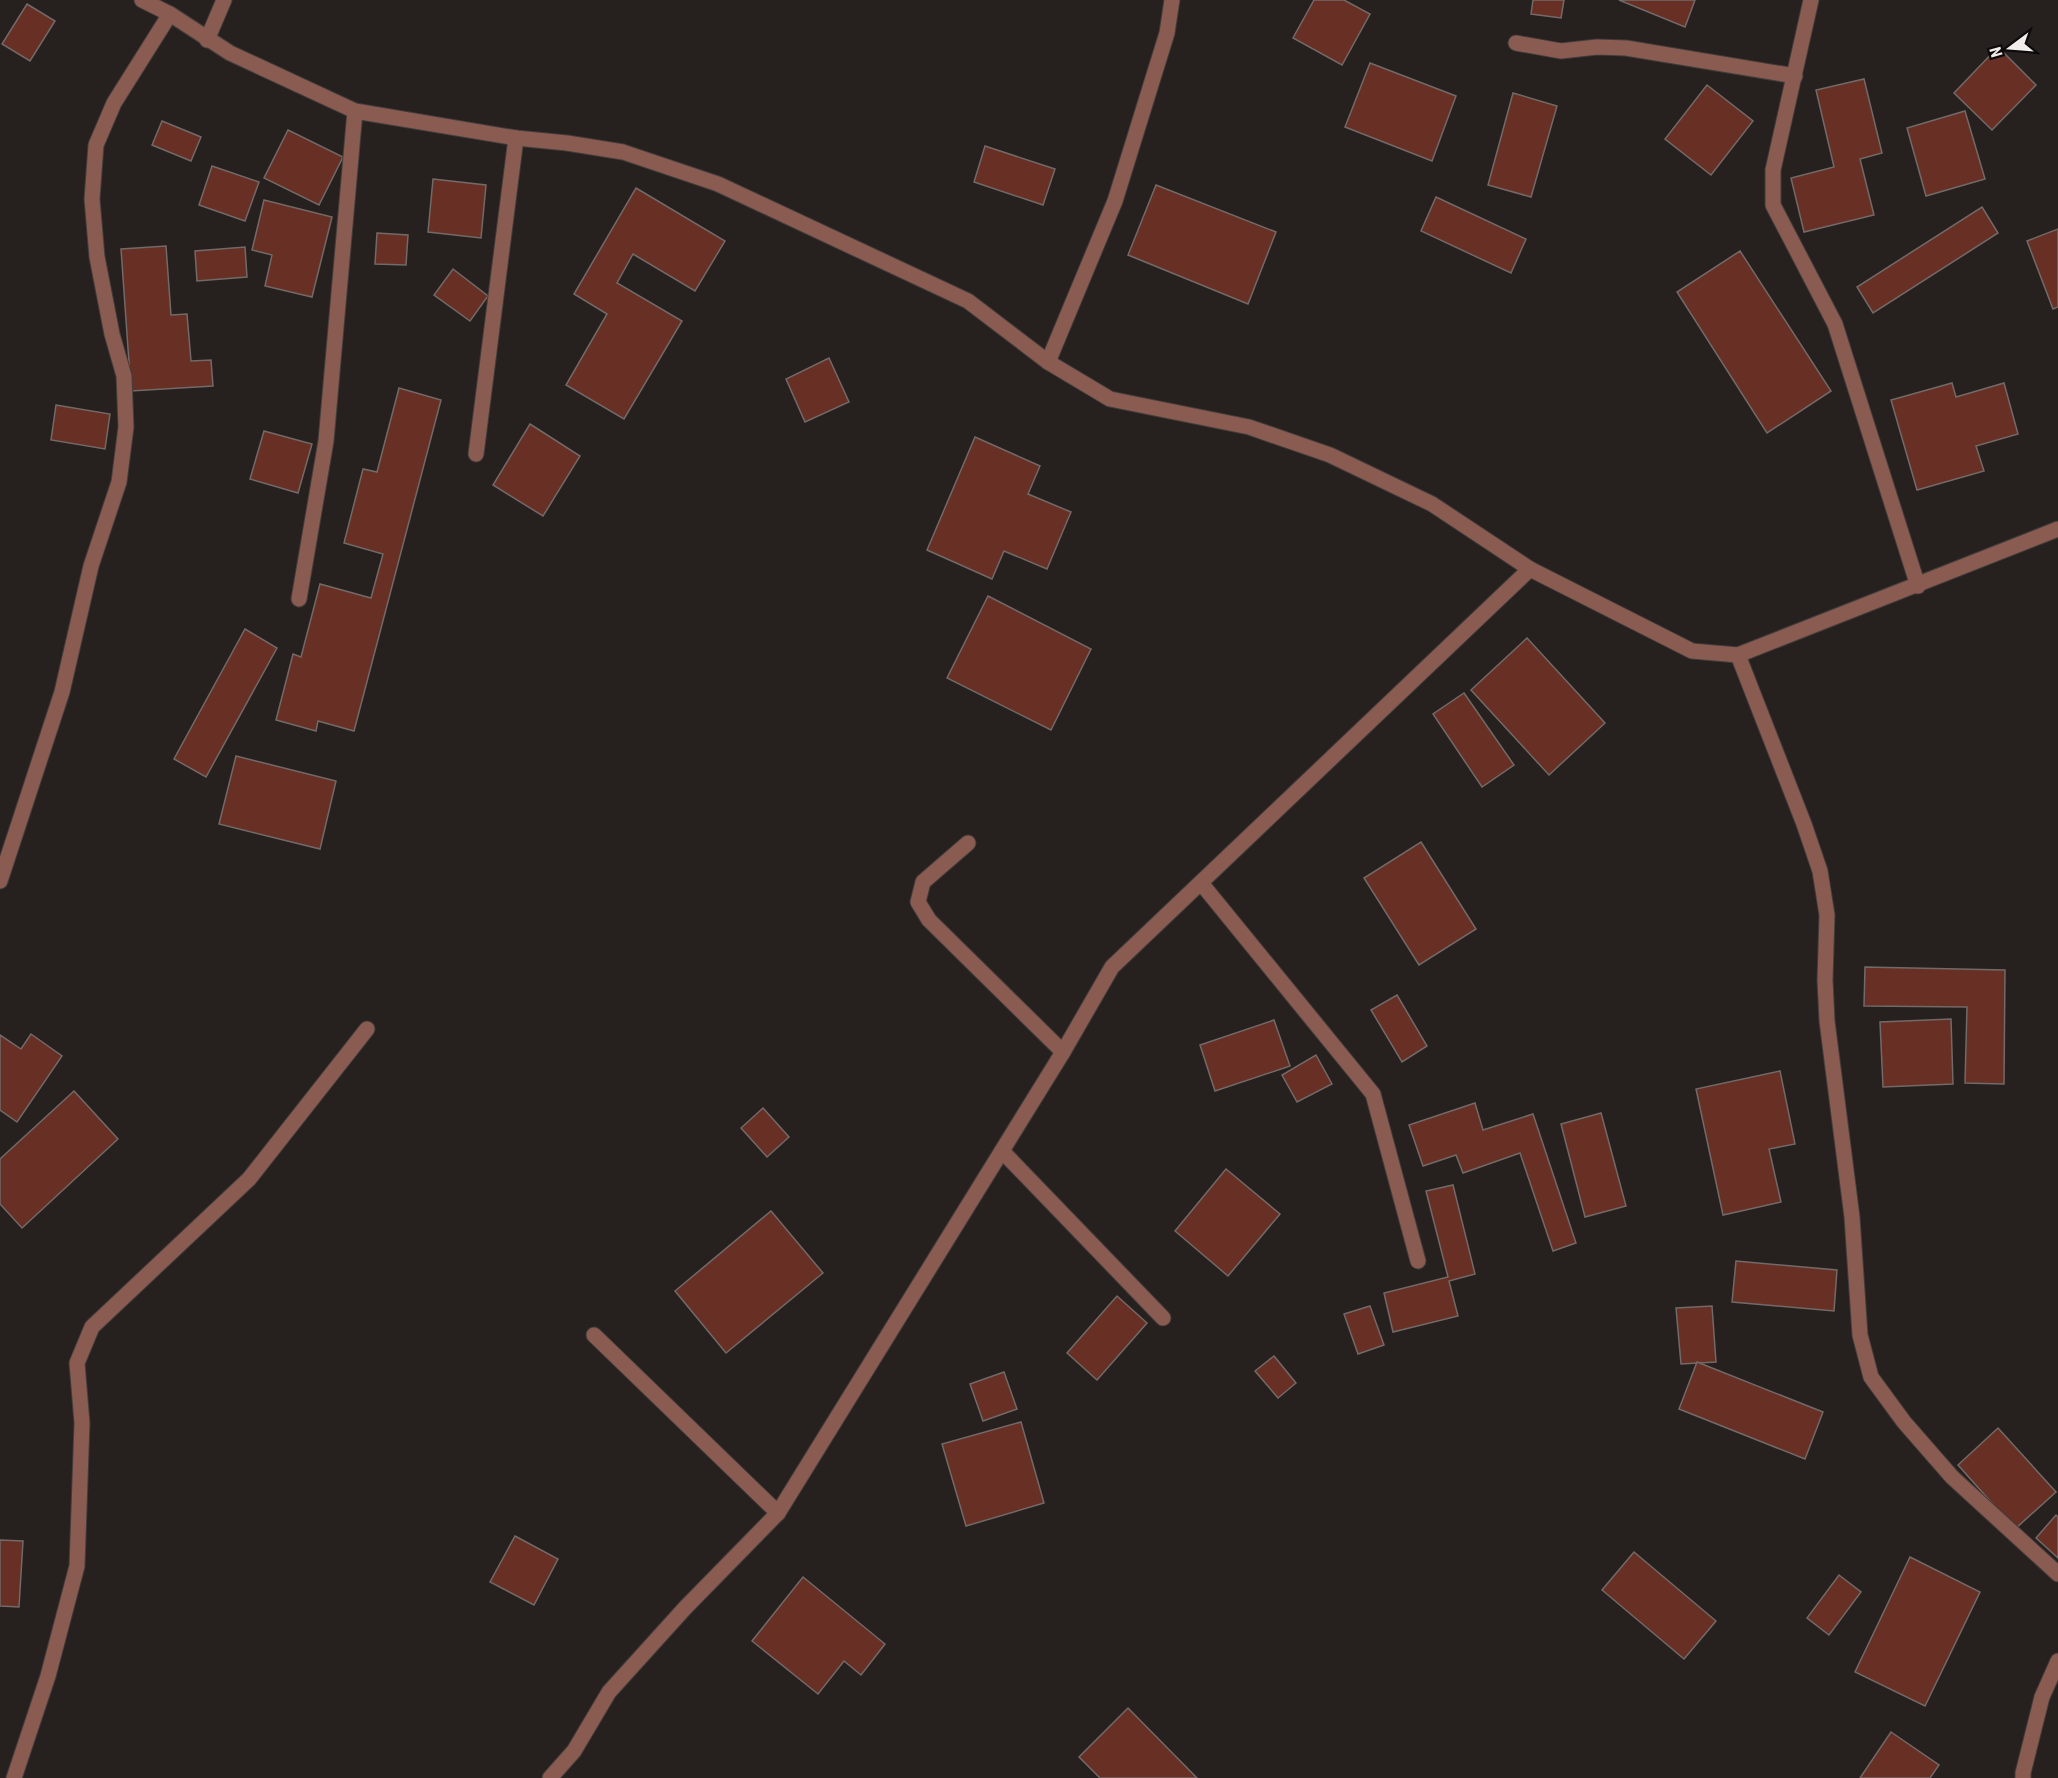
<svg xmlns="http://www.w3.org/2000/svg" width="2058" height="1778" font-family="'Roboto Condensed',sans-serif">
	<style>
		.building { fill: #682f24; stroke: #726a68; stroke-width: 1.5 }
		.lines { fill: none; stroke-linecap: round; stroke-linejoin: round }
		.lane-casing { stroke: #423d3b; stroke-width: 17 }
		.street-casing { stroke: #423d3b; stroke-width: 17 }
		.lane { stroke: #8a5b51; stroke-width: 15 }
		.street { stroke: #8a5b51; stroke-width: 15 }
	</style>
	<rect width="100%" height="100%" fill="#26201e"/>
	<!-- building -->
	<g class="building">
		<polygon points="1314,0 1344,0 1370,14 1342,65 1293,38"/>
		<polygon points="1533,0 1564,0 1561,18 1531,14"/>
		<polygon points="1619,0 1695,0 1685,27"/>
		<polygon points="27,4 55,21 30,61 2,44"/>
		<polygon points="1998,47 2036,85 1992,130 1954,93"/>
		<polygon points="1370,63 1456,96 1432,161 1345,127"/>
		<polygon points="1864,79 1882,153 1860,159 1874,215 1804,232 1791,178 1834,167 1816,90"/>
		<polygon points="1707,85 1753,121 1711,175 1665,139"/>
		<polygon points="1513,93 1557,106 1531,197 1488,185"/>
		<polygon points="1965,111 1985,179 1926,196 1907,128"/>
		<polygon points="162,121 201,137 191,161 152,145"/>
		<polygon points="288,130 343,157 319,205 264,178"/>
		<polygon points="985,146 1055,169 1043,205 974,182"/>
		<polygon points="212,166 259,182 245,221 199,205"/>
		<polygon points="433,179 486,185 481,238 428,232"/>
		<polygon points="1156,185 1276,232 1248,304 1128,255"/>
		<polygon points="636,188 725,241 695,291 633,254 617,283 682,321 624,419 566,385 607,314 574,294"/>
		<polygon points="1436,197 1526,239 1511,273 1421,231"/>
		<polygon points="264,200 332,217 312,297 265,286 272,255 252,250"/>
		<polygon points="1982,207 1998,233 1873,313 1857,287"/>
		<polygon points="2058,229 2058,307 2053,309 2027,241"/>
		<polygon points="377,233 408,235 406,265 375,264"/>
		<polygon points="166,246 171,315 187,314 191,361 211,360 213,386 131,391 121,249"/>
		<polygon points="245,247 247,277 197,281 195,251"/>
		<polygon points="1740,251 1831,391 1767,433 1677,292"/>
		<polygon points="453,269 488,296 470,321 434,295"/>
		<polygon points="829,358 849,402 805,422 786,379"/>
		<polygon points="1952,383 1956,397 2004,383 2018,434 1976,446 1984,471 1917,490 1891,400"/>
		<polygon points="399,388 441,400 354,731 318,721 316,731 276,720 293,654 301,657 320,584 371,598 383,554 344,543 363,469 377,472"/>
		<polygon points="56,405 110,414 105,449 51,440"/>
		<polygon points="530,424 580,456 543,516 493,485"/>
		<polygon points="264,431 312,444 298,493 250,479"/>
		<polygon points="975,437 1040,466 1028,494 1071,512 1047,569 1004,551 992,579 927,550"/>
		<polygon points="988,596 1091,649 1051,730 947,678"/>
		<polygon points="245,629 277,648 206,777 174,759"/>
		<polygon points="1527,638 1605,723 1549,775 1471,690"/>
		<polygon points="1464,693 1514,765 1482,787 1433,714"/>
		<polygon points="236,756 336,781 320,849 219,824"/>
		<polygon points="1421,842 1476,929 1419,965 1364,878"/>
		<polygon points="1865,967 2005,970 2004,1084 1965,1083 1967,1007 1864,1006"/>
		<polygon points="1397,995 1427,1046 1402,1062 1371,1010"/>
		<polygon points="1951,1019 1953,1084 1883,1087 1880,1022"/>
		<polygon points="1274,1020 1290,1066 1215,1091 1200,1045"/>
		<polygon points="31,1034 62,1056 17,1122 0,1110 0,1035 21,1049"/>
		<polygon points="1316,1055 1332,1084 1297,1102 1282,1075"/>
		<polygon points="1780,1071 1795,1144 1769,1149 1781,1202 1723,1215 1696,1089"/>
		<polygon points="74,1091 118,1139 22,1228 0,1204 0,1159"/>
		<polygon points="1475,1103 1483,1130 1533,1114 1576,1243 1553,1251 1520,1153 1463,1173 1456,1155 1423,1166 1409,1125"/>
		<polygon points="763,1108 789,1137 767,1157 741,1128"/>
		<polygon points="1601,1113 1626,1206 1585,1217 1561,1124"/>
		<polygon points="1226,1169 1280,1214 1228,1276 1175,1231"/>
		<polygon points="1453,1185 1475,1274 1449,1281 1458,1316 1393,1332 1384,1293 1448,1277 1426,1191"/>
		<polygon points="771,1211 823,1273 726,1353 675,1291"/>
		<polygon points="1736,1261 1837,1270 1834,1311 1732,1302"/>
		<polygon points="1117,1296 1147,1323 1097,1380 1067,1353"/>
		<polygon points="1370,1306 1384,1345 1358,1354 1344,1314"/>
		<polygon points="1712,1306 1716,1362 1681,1364 1676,1308"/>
		<polygon points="1274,1356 1296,1383 1278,1398 1255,1371"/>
		<polygon points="1697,1362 1823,1412 1805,1459 1679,1409"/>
		<polygon points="1004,1372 1017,1409 983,1421 970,1384"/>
		<polygon points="1021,1422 1044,1503 966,1526 942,1444"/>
		<polygon points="1998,1428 2056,1492 2015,1529 1958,1465"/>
		<polygon points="2056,1515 2058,1517 2058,1558 2036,1538"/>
		<polygon points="515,1536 558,1559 534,1605 490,1582"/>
		<polygon points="0,1540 23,1541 19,1607 0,1606"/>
		<polygon points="1634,1552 1716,1621 1684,1659 1602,1590"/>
		<polygon points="1910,1557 1980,1592 1925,1706 1855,1672"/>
		<polygon points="1839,1575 1861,1592 1829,1635 1807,1618"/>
		<polygon points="803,1577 885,1644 861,1675 844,1661 818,1694 752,1641"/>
		<polygon points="1128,1708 1197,1778 1100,1778 1079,1757"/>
		<polygon points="1891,1732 1939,1765 1930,1778 1860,1778"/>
	</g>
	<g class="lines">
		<defs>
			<polyline id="lane" points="594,1335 778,1513"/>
			<g id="street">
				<polyline points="142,0 170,14 230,53 355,111 516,138 567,143 623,152 718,184 968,301 1048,362 1110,399 1249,427 1330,455 1432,504 1530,569 1692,651 1738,655 2058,529"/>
				<polyline points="1811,0 1773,170 1773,205 1835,324 1918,586"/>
				<polyline points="207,40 224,0"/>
				<polyline points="1516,43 1561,51 1597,47 1626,48 1795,76"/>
				<polyline points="1048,362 1115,201 1167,33 1172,0"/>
				<polyline points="476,454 516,138"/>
				<polyline points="299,599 326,441 355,111"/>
				<polyline points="1738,655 1804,824 1820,871 1827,915 1825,980 1827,1021 1852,1217 1860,1335 1871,1377 1904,1422 1952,1477 2058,1574"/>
				<polyline points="968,843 923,882 918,902 929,920 1063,1052"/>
				<polyline points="0,881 62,692 91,566 119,482 126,427 124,376 112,334 97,257 92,199 96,145 114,103 170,14"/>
				<polyline points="1201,883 1373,1094 1418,1261"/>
				<polyline points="1002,1151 1163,1318"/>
				<polyline points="14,1778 48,1676 77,1566 82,1423 77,1363 92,1327 249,1179 367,1029"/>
				<polyline points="550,1778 574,1751 609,1692 685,1608 778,1513 1063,1052 1112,967 1530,569"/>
				<polyline points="2023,1778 2023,1773 2042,1697 2058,1661"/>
			</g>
		</defs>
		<!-- lane casing -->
		<use href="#lane" class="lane-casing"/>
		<!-- street casing -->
		<use href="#street" class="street-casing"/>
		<!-- lane -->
		<use href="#lane" class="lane"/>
		<!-- street -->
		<use href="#street" class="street"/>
	</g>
	<!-- north arrow -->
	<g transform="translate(2010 48) rotate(254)" stroke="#0d0a0a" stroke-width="4.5" paint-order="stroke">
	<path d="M0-4.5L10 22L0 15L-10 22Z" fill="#f1edec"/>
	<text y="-9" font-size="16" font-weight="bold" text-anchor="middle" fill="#f1edec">N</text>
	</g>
</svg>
